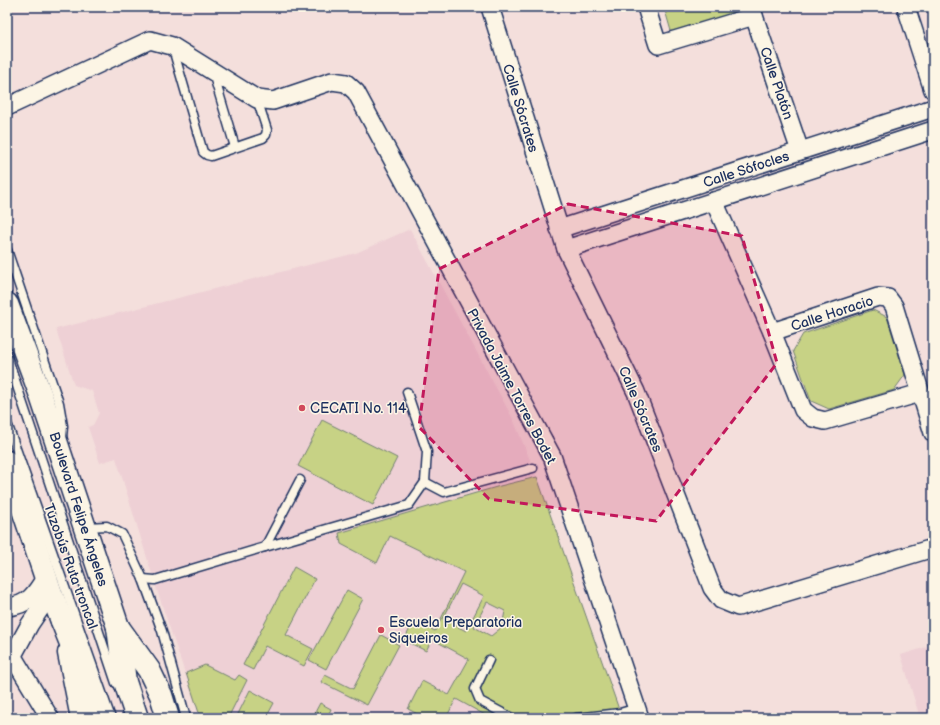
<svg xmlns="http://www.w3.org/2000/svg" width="940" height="725" font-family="'Balsamiq Sans',sans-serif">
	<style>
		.built { fill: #eed0d5 }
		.green { fill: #c7d285; stroke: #718072; fill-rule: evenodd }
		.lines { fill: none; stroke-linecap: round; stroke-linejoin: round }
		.service-casing { stroke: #1b2f5e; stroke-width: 11 }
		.minor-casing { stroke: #1b2f5e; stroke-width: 20 }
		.secondary-casing { stroke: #1b2f5e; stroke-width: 25 }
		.primary-casing { stroke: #1b2f5e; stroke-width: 25 }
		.trunk-casing { stroke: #1b2f5e; stroke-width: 25 }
		.service { stroke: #fcf5e5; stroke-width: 8 }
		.minor { stroke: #fcf5e5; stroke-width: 17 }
		.secondary { stroke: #fcf5e5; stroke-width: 22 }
		.primary { stroke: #fcf5e5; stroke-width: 22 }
		.trunk { stroke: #fcf5e5; stroke-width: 22 }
		.marked { fill: #c2185b; fill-opacity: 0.2; stroke: #c2185b; stroke-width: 3; stroke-dasharray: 8 5; stroke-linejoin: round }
		.poi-dot { fill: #d1495b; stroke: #fcf5e5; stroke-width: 1.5 }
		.labels { text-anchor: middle; stroke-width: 3; stroke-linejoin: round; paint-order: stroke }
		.street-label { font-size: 14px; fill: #1b2f5e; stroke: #fcf5e5 }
		.poi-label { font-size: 14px; fill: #1b2f5e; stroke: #fcf5e5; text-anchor: start }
	</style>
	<rect width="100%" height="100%" fill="#f4dfdc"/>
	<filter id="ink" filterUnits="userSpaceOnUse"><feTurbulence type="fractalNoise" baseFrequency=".025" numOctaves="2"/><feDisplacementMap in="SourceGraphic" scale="8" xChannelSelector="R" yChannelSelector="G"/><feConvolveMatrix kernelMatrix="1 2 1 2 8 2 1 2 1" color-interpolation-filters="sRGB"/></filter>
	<g filter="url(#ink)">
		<!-- built -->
		<g class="built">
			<polygon points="410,229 513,419 537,477 622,718 200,718 156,587 116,458 100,463 88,427 93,425 99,413 92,391 74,385 56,329 356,253"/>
			<polygon points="933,645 933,718 920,718 901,655"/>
		</g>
		<!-- green -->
		<g class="green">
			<polygon points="664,7 740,7 741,9 673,38"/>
			<polygon points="873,310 887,317 905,375 894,390 829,409 811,401 793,351 803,334"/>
			<polygon points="322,420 397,458 373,505 298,466"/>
			<path d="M537,477L622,718H483L485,715L456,699L446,718H425L408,709L422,681L449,695L469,659L432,639L426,651L404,640L414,621L435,631L464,572L390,536L377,563L341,544L339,533L500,486ZM461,584L484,596L466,631L443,619ZM487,602L505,611L502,627L491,636L474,627Z"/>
			<polygon points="294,567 315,579 286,635 313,649 304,666 265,646 253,670 243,665"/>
			<polygon points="347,590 363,599 326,669 309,660"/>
			<polygon points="381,635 399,645 367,705 321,682 325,675 353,689"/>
			<polygon points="205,665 235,680 239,675 247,680 228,718 202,718 200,716 186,673"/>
			<polygon points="250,690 274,703 266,718 236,718"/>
			<polygon points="320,703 331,709 327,718 312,718"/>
		</g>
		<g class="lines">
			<defs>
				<g id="service">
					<polyline points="173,49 203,152 207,155 211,156 263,138 266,135 267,130 257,99"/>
					<polyline points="213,73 235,147"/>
					<polyline points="7,250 59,403 63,426 62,438"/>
					<polyline points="7,356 116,683"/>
					<polyline points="7,423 111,718"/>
					<polyline points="425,482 444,492 533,468"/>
					<polyline points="86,527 107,526 122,534 143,579 162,631 186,718"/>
					<polyline points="265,547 409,505 425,482 427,452 407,392"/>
					<polyline points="143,579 155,580 265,547 300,480"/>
					<polyline points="489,660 475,689 480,701 512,718"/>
					<polyline points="576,718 620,713 637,708"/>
				</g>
				<g id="minor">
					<polyline points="490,7 566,249 636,392 712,588 721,600 738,607 933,548"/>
					<polyline points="646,7 658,45 754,16"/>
					<polyline points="751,7 800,151"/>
					<polyline points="906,7 933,90"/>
					<polyline points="7,107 150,40 172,46 257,99 273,101 332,81 346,83 356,92 552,456 640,718"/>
					<polyline points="714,201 772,332 803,410 813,418 825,421 920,393"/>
					<polyline points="559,229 933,108"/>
					<polyline points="566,249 933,130"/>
					<polyline points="772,332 878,297 888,298 894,306 933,433"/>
					<path d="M7,607C28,606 36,593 46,576"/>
					<polyline points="7,647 50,718"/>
					<polyline points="12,657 30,624 51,593"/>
				</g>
				<g id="secondary">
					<polyline points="118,627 149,670 161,695 168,718"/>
					<polyline points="69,653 82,718"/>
				</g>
				<g id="primary">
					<polyline points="7,304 40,393 118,627"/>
					<polyline points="7,462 51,593 62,621"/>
				</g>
				<g id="trunk">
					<polyline points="62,621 91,694 99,718"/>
					<polyline points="118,627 125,682 137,718"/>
				</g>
			</defs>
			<!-- service casing -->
			<use href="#service" class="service-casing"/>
			<!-- minor casing -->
			<use href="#minor" class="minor-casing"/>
			<!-- secondary casing -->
			<use href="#secondary" class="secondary-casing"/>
			<!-- primary casing -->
			<use href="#primary" class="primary-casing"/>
			<!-- trunk casing -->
			<use href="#trunk" class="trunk-casing"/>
			<!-- service -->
			<use href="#service" class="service"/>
			<!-- minor -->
			<use href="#minor" class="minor"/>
			<!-- secondary -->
			<use href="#secondary" class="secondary"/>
			<!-- primary -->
			<use href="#primary" class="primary"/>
			<!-- trunk -->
			<use href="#trunk" class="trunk"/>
		</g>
	</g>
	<!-- marked area -->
	<path class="marked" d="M568,204L742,236L777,363L656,521L489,499L419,427L439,269Z"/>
	<!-- markers -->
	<g class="poi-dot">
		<circle cx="302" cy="408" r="4"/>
		<circle cx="381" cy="630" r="4"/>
	</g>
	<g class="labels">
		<!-- street labels -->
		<g class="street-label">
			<text transform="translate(777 83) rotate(71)" y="5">Calle Platón</text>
			<text transform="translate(521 108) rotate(73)" y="5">Calle Sócrates</text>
			<text transform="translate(746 169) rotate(-18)" y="5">Calle Sófocles</text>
			<text transform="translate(832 313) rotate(-18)" y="5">Calle Horacio</text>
			<text transform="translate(512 386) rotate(62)" y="5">Privada Jaime Torres Bodet</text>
			<text transform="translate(641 409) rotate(67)" y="5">Calle Sócrates</text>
			<text transform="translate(79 509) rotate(72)" y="5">Boulevard Felipe Ángeles</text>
			<text transform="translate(71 566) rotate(70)" y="5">Tuzobús Ruta troncal</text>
		</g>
		<!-- poi labels -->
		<g class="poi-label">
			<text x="310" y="413">CECATI No. 114</text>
			<text x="389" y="627">Escuela Preparatoria<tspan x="389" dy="16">Siqueiros</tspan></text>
		</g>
	</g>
	<!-- margin -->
	<rect width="940" height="725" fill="none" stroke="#fcf5e5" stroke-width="24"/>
	<rect x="12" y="12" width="916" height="701" fill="none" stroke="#1b2f5e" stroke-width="1.5" filter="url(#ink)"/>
</svg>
